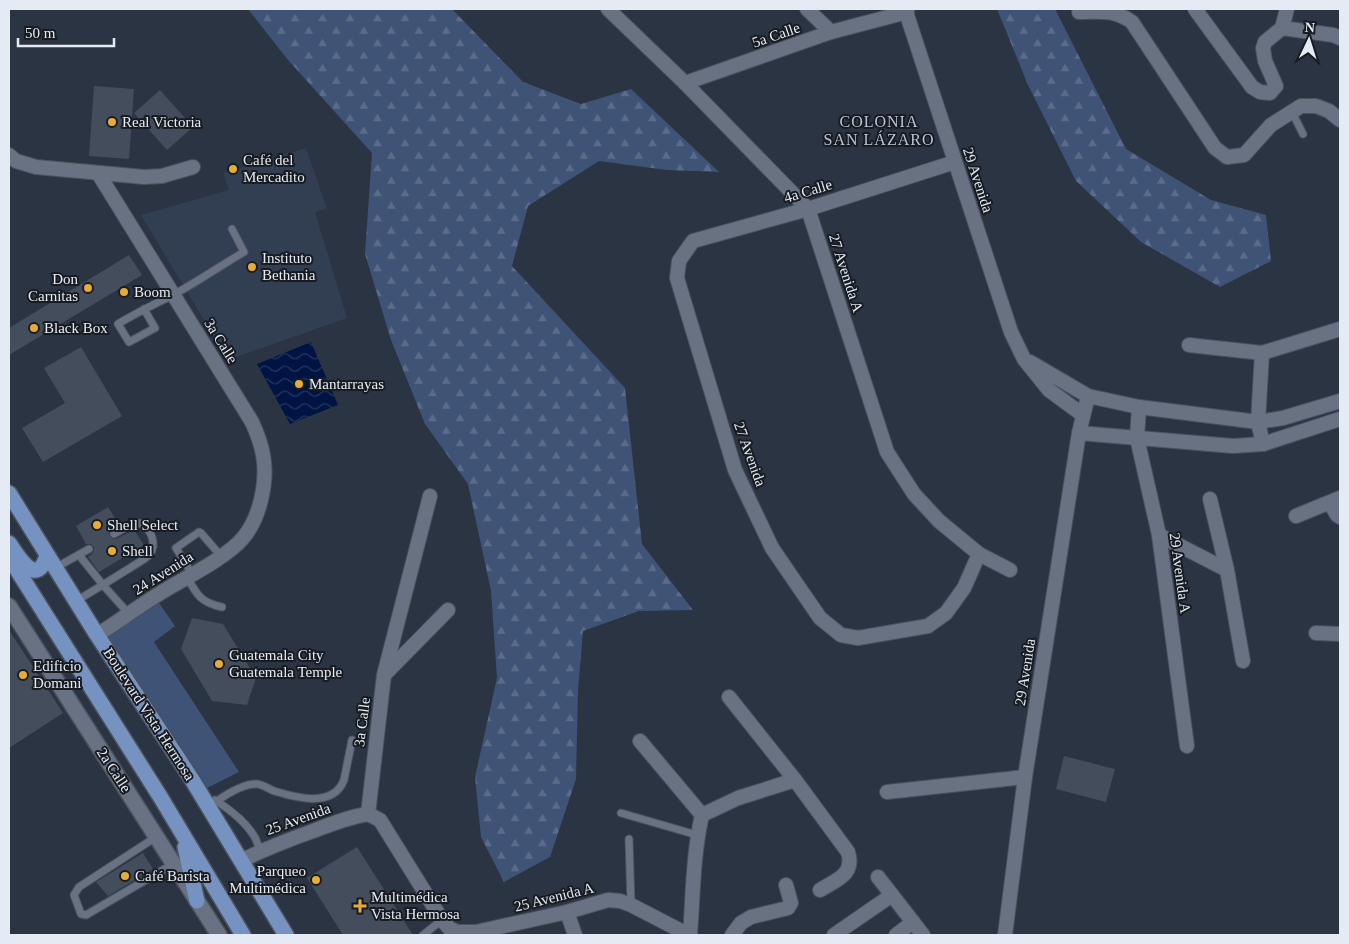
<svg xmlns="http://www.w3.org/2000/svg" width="1349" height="944" font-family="Georgia,serif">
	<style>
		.built { fill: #323e51 }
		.forest { fill: url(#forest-firs) }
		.park { fill: #3e5375 }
		.water { fill: url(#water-waves) }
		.building { fill: #444d5c }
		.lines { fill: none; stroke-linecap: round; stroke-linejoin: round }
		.lane-casing { stroke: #4a525d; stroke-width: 9 }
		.street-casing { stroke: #4a525d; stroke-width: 16 }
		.secondary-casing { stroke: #4a525d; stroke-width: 18 }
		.primary-casing { stroke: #4a525d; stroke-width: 18 }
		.lane { stroke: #687282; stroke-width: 7 }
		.street { stroke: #687282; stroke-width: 14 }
		.secondary { stroke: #687282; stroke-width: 15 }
		.primary { stroke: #7692c0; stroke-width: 15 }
		.poi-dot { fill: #e7ac36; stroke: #181c22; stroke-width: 2 }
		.labels { text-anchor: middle; stroke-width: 4; stroke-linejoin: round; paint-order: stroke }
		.street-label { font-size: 15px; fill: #e5ebf4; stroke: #181c22 }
		.poi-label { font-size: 15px; fill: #e5ebf4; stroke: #181c22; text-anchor: start }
		.neighbourhood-label { font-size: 16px; letter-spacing: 1px; fill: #b9c4d6; stroke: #181c22 }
	</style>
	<defs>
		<pattern id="forest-firs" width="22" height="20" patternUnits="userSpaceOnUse" patternTransform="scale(1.25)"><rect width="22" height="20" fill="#3e5375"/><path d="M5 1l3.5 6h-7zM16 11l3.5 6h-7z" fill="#5a6c89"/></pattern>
		<pattern id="water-waves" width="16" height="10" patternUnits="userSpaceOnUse" patternTransform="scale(1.25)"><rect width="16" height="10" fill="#001444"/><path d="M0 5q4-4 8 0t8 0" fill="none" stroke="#253660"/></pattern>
	</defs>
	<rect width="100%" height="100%" fill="#2b3442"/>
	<!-- built -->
	<polygon class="built" points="306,148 327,209 315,212 347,318 228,360 141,215 229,190 223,173"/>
	<!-- forest -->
	<g class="forest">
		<polygon points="248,9 452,9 523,82 581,104 631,89 719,172 667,170 599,161 528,206 512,266 625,388 642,544 693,610 639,611 583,631 578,690 576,779 550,857 504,882 481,837 475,777 497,678 491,591 468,484 425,424 391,340 365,254 372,153 288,60"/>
		<polygon points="997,9 1055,9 1126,149 1211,200 1266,215 1271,261 1220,287 1141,242 1076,181 1028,85"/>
	</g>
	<!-- park -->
	<polygon class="park" points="155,597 175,626 154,642 239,772 199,792 97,635"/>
	<!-- water -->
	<polygon class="water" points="311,342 338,405 290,424 257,364"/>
	<!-- building -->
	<g class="building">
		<polygon points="94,86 134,89 129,159 89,156"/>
		<polygon points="160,90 193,127 167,150 134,113"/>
		<polygon points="129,255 142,275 9,355 9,328"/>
		<polygon points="81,347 122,416 43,462 22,428 65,403 44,368"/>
		<polygon points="108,507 119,525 110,531 109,533 110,537 113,539 116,539 134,530 144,545 99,572 88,557 92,554 94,550 94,547 91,544 86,544 76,526"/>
		<polygon points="192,618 223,624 256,678 247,705 212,701 181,649"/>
		<polygon points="9,630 63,713 9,748"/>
		<polygon points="1064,756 1115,769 1106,802 1056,789"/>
		<polygon points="357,847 413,935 343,935 307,878"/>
		<polygon points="143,853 153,869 108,896 96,882"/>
	</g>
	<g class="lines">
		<defs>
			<g id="lane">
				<polyline points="1292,112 1303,134"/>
				<path d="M144,309L155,328L129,342L118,324C136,313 155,304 173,295C197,282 220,266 244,252L232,229"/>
				<polyline points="79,555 103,585 129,614"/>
				<polyline points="55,568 89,549"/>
				<polyline points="192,574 176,548 199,532 201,533 221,556"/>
				<path d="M187,577C197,595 201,603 222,607"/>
				<path d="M76,601C95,590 112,579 130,568C136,564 144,560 149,555C158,544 151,528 139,523L128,526L114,534"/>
				<path d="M215,800C229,809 245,821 254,836C257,840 258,846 260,851"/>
				<path d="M217,801C227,794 243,784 256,784C262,784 269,789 274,791C297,798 333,808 344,780L352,740"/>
				<polyline points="621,813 697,835"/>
				<polyline points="156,837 79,887 74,895 81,914 86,915 173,864"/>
				<polyline points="629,839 631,905"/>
				<polyline points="423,935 442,920"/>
			</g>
			<g id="street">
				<polyline points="608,9 685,83 808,209 887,452 914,494 939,521 979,554 1010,570"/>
				<polyline points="807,9 831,32"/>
				<polyline points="905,9 1011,332 1024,359 1049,390 1083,415"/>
				<polyline points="1195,9 1252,87 1260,92 1270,93 1276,86 1265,61 1263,48 1265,42 1282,28 1287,9"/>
				<path d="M1079,12C1101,12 1113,9 1132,22L1215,148L1227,157L1244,155L1271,125L1301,106H1316L1329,111L1340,120"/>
				<polyline points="1282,28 1333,35 1340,38"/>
				<polyline points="685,83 831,32 907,12"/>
				<polyline points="9,155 16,161 36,167 144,177 162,176 193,167"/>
				<polyline points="955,162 808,209 693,241 679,261 677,278 735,470 772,548 820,618 841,635 858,638 928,626 946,613 964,588 979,554"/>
				<polyline points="1189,345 1262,353 1340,329"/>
				<polyline points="1262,353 1258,422 1263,444"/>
				<polyline points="1030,362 1088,396 1139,407 1258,422 1283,418 1340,401"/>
				<polyline points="1139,407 1137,438 1159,535 1187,746"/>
				<polyline points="1079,433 1233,446 1263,444 1340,419"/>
				<polyline points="1210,499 1227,570 1243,661"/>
				<polyline points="1330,503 1337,515 1340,517"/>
				<polyline points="1296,516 1340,498"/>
				<polyline points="1159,535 1227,570"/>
				<polyline points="1316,633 1340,634"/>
				<path d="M97,635C121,620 143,603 167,589C189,576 227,557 243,538C260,518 268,481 263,455C261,443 257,433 252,422L98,173"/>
				<polyline points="385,674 448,610"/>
				<path d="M729,697L795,780L848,852C855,875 836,880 820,890"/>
				<path d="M640,741L702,815C693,854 693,895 690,935"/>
				<polyline points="887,792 1025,777"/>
				<polyline points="368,814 380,820 442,920 450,929 458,932 476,932 567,912 608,900 620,901 631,905 689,935"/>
				<polyline points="368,814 384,675 430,496"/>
				<polyline points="702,815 738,798 795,780"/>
				<path d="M241,861C264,849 288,840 313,831C331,824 349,817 368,814"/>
				<polyline points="878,877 923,935"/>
				<polyline points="567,912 575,935"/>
				<polyline points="732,935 741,923 751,917 788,908 791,903 786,885"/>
				<polyline points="834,935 892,895"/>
				<polyline points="896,935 913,922"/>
				<polyline points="1005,935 1025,777 1079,433 1088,396"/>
			</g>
			<polyline id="secondary" points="9,606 219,935"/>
			<g id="primary">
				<polyline points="9,493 97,635 191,778 286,935"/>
				<path d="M9,543C18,557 37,589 47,555"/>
				<polyline points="9,557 161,798 243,935"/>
				<polyline points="185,847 197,901"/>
			</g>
		</defs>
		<!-- lane casing -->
		<use href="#lane" class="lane-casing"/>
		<!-- street casing -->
		<use href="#street" class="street-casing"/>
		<!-- secondary casing -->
		<use href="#secondary" class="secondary-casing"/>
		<!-- primary casing -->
		<use href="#primary" class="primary-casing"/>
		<!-- lane -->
		<use href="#lane" class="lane"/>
		<!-- street -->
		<use href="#street" class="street"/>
		<!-- secondary -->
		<use href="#secondary" class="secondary"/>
		<!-- primary -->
		<use href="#primary" class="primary"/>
	</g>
	<!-- markers -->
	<g class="poi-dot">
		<circle cx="112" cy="122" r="5"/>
		<circle cx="233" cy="169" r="5"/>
		<circle cx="252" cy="267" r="5"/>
		<circle cx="88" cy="288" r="5"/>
		<circle cx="124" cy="292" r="5"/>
		<circle cx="34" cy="328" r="5"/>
		<circle cx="299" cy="384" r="5"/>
		<circle cx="97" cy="525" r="5"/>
		<circle cx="112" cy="551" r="5"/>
		<circle cx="219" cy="664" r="5"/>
		<circle cx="23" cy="675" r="5"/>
		<circle cx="125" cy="876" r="5"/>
		<circle cx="316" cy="880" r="5"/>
		<path d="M357.5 898.5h5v5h5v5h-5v5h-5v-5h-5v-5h5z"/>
	</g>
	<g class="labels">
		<!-- street labels -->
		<g class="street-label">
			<text transform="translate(776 35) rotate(-19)" y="5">5a Calle</text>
			<text transform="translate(978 180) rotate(72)" y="5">29 Avenida</text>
			<text transform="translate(808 191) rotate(-17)" y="5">4a Calle</text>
			<text transform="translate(846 273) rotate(72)" y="5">27 Avenida A</text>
			<text transform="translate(221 341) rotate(58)" y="5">3a Calle</text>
			<text transform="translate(750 454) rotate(70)" y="5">27 Avenida</text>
			<text transform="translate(163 573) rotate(-32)" y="5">24 Avenida</text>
			<text transform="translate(1180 573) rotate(82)" y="5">29 Avenida A</text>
			<text transform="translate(1025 672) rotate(-81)" y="5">29 Avenida</text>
			<text transform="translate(149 714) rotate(57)" y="5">Boulevard Vista Hermosa</text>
			<text transform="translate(362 722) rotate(-83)" y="5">3a Calle</text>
			<text transform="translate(114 770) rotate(57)" y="5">2a Calle</text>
			<text transform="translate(298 819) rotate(-20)" y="5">25 Avenida</text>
			<text transform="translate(554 897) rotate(-14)" y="5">25 Avenida A</text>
		</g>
		<!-- poi labels -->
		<g class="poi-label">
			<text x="122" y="127">Real Victoria</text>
			<text x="243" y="165">Café del<tspan x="243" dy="17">Mercadito</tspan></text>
			<text x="262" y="263">Instituto<tspan x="262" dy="17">Bethania</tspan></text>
			<text x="78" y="284" text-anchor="end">Don<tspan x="78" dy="17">Carnitas</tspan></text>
			<text x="134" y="297">Boom</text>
			<text x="44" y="333">Black Box</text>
			<text x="309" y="389">Mantarrayas</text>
			<text x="107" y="530">Shell Select</text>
			<text x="122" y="556">Shell</text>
			<text x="229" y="660">Guatemala City<tspan x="229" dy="17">Guatemala Temple</tspan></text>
			<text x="33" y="671">Edificio<tspan x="33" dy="17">Domani</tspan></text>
			<text x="306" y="876" text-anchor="end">Parqueo<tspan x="306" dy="17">Multimédica</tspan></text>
			<text x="135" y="881">Café Barista</text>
			<text x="371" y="902">Multimédica<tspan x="371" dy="17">Vista Hermosa</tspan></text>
		</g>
		<!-- neighbourhood labels -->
		<g class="neighbourhood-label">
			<text x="879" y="127">COLONIA<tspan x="879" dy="18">SAN LÁZARO</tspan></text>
		</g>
	</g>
	<!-- border -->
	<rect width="1349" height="944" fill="none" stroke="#e5ebf4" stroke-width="20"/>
	<!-- north arrow -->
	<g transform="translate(1309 40) rotate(4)" stroke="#181c22" stroke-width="4" paint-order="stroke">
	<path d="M0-4L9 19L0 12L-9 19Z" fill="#e5ebf4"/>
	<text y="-8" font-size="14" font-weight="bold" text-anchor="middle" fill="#e5ebf4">N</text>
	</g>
	<!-- scale -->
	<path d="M18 38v8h96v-8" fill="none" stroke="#e5ebf4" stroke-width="2.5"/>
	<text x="25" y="38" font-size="15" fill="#e5ebf4" stroke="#181c22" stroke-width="4" paint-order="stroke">50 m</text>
</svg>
